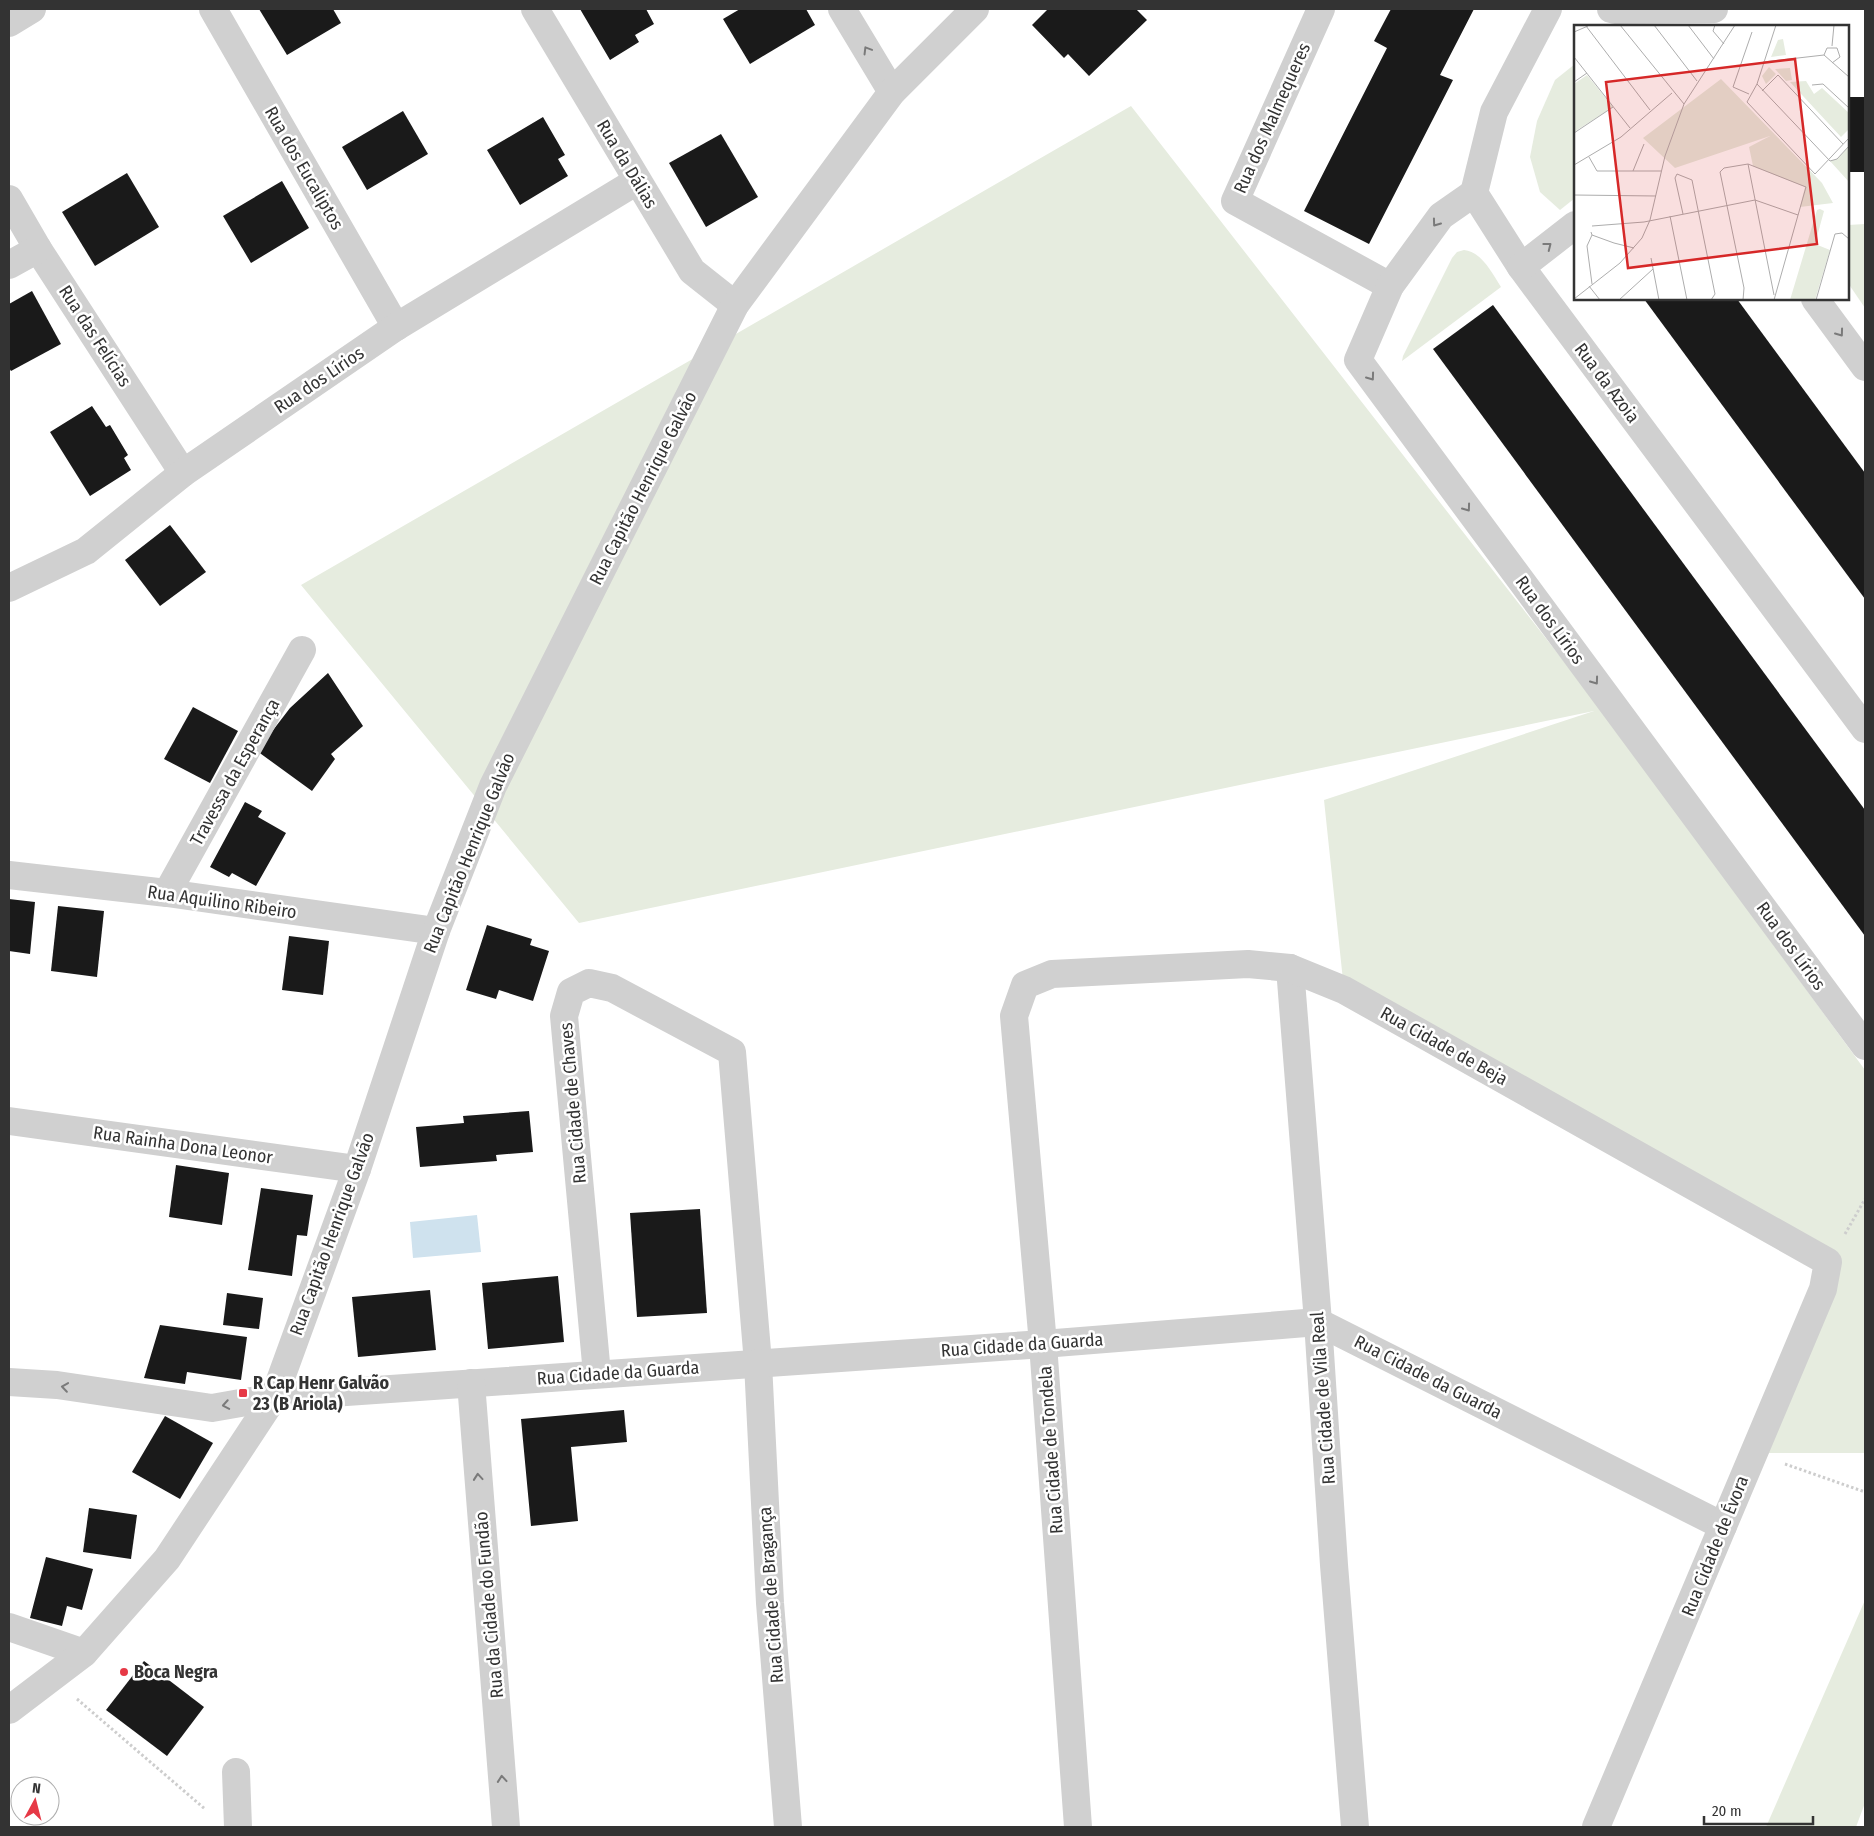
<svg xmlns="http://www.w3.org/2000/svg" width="1874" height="1836" font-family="'Fira Sans Condensed',sans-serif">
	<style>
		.green { fill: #e6ecdf }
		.water { fill: #cfe2ee }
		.building { fill: #1a1a1a }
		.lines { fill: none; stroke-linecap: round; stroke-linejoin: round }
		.path { stroke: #cdcdcd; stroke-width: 3; stroke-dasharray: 2.5 2.5; stroke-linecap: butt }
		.minor { stroke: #d0d0d0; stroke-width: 28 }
		.oneway { stroke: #7a7a7a }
		.poi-dot { fill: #e63946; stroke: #fff; stroke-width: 2 }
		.labels { text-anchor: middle; stroke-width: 5; stroke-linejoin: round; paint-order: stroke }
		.street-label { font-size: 18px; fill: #333; stroke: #fff }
		.poi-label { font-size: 18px; font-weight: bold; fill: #333; stroke: #fff; text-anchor: start }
		.inset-road { fill: none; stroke: #adadad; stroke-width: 1 }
		.view { fill: #d62828; fill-opacity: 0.15; stroke: #d62828; stroke-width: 2.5 }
		.inset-edge { fill: none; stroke: #333; stroke-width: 2.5 }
	</style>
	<rect width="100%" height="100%" fill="#fff"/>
	<!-- green -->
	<g class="green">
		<polygon points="1575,64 1575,198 1560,210 1540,192 1530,157 1537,121 1555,80"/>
		<polygon points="1131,106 1601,709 1865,1070 1865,1453 1753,1453 1827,1262 1344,990 1324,800 1594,711 579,923 301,585"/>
		<polygon points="1865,224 1865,308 1848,283 1848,225"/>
		<path d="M1464,250C1482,252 1492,273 1501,287L1402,361L1403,356L1452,258L1457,252Z"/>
		<polygon points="1865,1600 1865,1803 1856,1827 1766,1827"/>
	</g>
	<!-- water -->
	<polygon class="water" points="477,1215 481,1252 413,1258 410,1222"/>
	<!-- building -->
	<g class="building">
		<polygon points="259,9 333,9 341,23 287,55"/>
		<polygon points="580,9 646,9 654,24 635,35 639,42 610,60"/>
		<polygon points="740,9 806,9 815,25 750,64 723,19"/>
		<polygon points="1048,9 1136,9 1147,20 1089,76 1068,54 1064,58 1032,25"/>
		<polygon points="1391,9 1474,9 1440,75 1453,80 1369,244 1304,211 1387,48 1374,41"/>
		<rect x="1848" y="97" width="17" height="75"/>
		<polygon points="403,111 428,154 367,190 342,147"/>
		<polygon points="543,117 565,155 558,159 568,176 520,205 487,150"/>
		<polygon points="721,134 758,197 706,227 669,163"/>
		<polygon points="127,173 159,227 95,266 62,212"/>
		<polygon points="282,181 309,228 251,263 223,216"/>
		<polygon points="32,291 61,344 11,371 9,368 9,304"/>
		<polygon points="1644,299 1737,299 1865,473 1865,599"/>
		<polygon points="1493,305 1865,810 1865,936 1433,349"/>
		<polygon points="92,406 106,427 110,425 128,455 124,458 131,470 90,496 50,432"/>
		<polygon points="170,525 206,572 160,606 125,560"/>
		<polygon points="328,673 363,726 331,754 335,759 312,791 257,751 290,708"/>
		<polygon points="193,707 238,731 210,783 164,759"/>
		<polygon points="245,802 262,811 258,817 286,833 256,886 232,873 229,877 210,867"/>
		<polygon points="9,899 35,902 30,954 9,951"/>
		<polygon points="58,906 104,911 97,977 51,971"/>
		<polygon points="487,925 532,939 530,945 549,951 533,1001 499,990 496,999 466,990"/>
		<polygon points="289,936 329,941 323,995 282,990"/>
		<polygon points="529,1111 533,1152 496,1155 497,1161 420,1167 416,1127 464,1123 463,1116"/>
		<polygon points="176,1165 229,1173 222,1225 169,1217"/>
		<polygon points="261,1188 313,1195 307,1236 297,1235 292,1276 248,1270"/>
		<polygon points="700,1209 707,1313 637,1317 630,1213"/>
		<polygon points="558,1276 564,1342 488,1349 482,1283"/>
		<polygon points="430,1290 436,1350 358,1357 352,1297"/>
		<polygon points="227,1293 263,1298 259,1329 223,1325"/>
		<polygon points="160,1325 247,1337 241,1380 187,1372 185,1384 144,1378"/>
		<polygon points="624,1410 627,1442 571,1447 578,1521 531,1526 521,1419"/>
		<polygon points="165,1416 213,1443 180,1499 132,1472"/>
		<polygon points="89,1508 137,1515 131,1559 83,1552"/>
		<polygon points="46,1557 93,1569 82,1610 67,1606 62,1626 30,1618"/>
		<polygon points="144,1661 204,1707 167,1756 106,1710"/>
	</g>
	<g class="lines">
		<!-- path -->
		<g class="path">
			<polyline points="1845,1234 1865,1199"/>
			<polyline points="1785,1464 1865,1492"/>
			<polyline points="77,1699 205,1809"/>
		</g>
		<!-- minor -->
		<g class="minor">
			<polyline points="213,9 396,327"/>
			<polyline points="535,9 692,271 735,305"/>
			<polyline points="842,9 892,92"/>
			<polyline points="1321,9 1235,201 1390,286"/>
			<polyline points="1548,9 1494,112 1474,193 1521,267 1865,729"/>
			<polyline points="1611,9 1615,10 1714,9"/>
			<polyline points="9,23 32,9"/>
			<polyline points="1474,193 1441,216 1390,286 1358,360 1865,1046"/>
			<polyline points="9,199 38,249 183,473"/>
			<polyline points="9,265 38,249"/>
			<polyline points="1521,267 1575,225"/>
			<polyline points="1815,299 1865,367"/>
			<polyline points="9,588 86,551 183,473 396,327 637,181"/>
			<polyline points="9,875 167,893 436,931"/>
			<polyline points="167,893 302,650"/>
			<polyline points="1290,968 1318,1322 1334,1565 1355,1827"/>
			<polyline points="9,1121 357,1169"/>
			<polyline points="597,1374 564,1016 571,992 589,983 612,988 732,1052 758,1363 770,1603 788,1827"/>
			<polyline points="9,1382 57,1385 212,1408 274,1397 1043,1344 1318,1322 1723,1526"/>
			<polyline points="471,1383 506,1827"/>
			<polyline points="9,1627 84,1653"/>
			<polyline points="9,1710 84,1653 167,1559 274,1397 357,1169 436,931 493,786 735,305 892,92 975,9"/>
			<polyline points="236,1772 238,1827"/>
			<path d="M1078,1827L1043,1344L1014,1016L1025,985L1052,974L1248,964L1290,968L1344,990L1828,1262L1823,1289C1747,1468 1673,1648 1596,1827"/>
		</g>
	</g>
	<!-- one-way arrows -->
	<defs><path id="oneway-chevron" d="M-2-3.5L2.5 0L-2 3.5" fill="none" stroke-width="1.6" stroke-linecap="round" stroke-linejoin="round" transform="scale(1.25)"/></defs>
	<g class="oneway">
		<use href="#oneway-chevron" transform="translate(867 50) rotate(-121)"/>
		<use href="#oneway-chevron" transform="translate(1436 223) rotate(126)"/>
		<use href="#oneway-chevron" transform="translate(1548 246) rotate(-38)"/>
		<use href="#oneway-chevron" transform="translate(1840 333) rotate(54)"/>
		<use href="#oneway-chevron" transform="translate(1371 377) rotate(54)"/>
		<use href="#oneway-chevron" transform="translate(1467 508) rotate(54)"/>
		<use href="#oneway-chevron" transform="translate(1595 681) rotate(54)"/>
		<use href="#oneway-chevron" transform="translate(65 1387) rotate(-172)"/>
		<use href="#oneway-chevron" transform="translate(226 1405) rotate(170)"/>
		<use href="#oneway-chevron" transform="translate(478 1477) rotate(-95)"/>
		<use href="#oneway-chevron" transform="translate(502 1779) rotate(-95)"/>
	</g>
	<!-- markers -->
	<g class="poi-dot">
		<rect x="238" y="1388" width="10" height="10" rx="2.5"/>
		<circle cx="124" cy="1672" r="5"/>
	</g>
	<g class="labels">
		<!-- street labels -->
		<g class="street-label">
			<text transform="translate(1272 118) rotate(-66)" y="6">Rua dos Malmequeres</text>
			<text transform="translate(627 164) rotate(59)" y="6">Rua da Dálias</text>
			<text transform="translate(304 168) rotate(60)" y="6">Rua dos Eucaliptos</text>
			<text transform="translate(95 336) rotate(57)" y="6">Rua das Felícias</text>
			<text transform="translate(319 380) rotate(-34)" y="6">Rua dos Lírios</text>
			<text transform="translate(1607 383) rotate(53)" y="6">Rua da Azoia</text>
			<text transform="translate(643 488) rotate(-63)" y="6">Rua Capitão Henrique Galvão</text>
			<text transform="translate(1550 620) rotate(54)" y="6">Rua dos Lírios</text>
			<text transform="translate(235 772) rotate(-61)" y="6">Travessa da Esperança</text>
			<text transform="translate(469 853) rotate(-68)" y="6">Rua Capitão Henrique Galvão</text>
			<text transform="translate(222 902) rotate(8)" y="6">Rua Aquilino Ribeiro</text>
			<text transform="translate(1791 946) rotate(54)" y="6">Rua dos Lírios</text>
			<text transform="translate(1444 1046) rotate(29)" y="6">Rua Cidade de Beja</text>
			<text transform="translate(573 1103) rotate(-95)" y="6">Rua Cidade de Chaves</text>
			<text transform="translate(183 1145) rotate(8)" y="6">Rua Rainha Dona Leonor</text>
			<text transform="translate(332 1234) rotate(-70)" y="6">Rua Capitão Henrique Galvão</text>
			<text transform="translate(1022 1345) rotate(-4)" y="6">Rua Cidade da Guarda</text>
			<text transform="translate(618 1373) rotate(-4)" y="6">Rua Cidade da Guarda</text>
			<text transform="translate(1428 1377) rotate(27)" y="6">Rua Cidade da Guarda</text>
			<text transform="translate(1323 1398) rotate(-94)" y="6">Rua Cidade de Vila Real</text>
			<text transform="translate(1051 1450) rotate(-94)" y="6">Rua Cidade de Tondela</text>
			<text transform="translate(1715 1546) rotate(-68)" y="6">Rua Cidade de Évora</text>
			<text transform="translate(771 1595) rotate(-94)" y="6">Rua Cidade de Bragança</text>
			<text transform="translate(489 1605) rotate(-95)" y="6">Rua da Cidade do Fundão</text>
		</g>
		<!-- poi labels -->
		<g class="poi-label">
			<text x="253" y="1389">R Cap Henr Galvão<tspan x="253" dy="21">23 (B Ariola)</tspan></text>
			<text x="134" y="1678">Boca Negra</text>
		</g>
	</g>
	<!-- overview -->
	<g transform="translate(1574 25)">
		<rect width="275" height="275" fill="#fff"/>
		<path d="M209,14L212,30L197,32L204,15ZM195,42L202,49L192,59L188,51ZM216,43L218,55L212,56L201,44ZM13,50L39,82L0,107V59ZM147,54L248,158L259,178L226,182L231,162L179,141L175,122L196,111L101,143L69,113ZM232,56L240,69L248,63L275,88V104L267,112L216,57ZM275,121V157L256,136L263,134ZM246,184L250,186L241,219L256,225L241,275H216L243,185Z" fill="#e6ecdf"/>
		<path class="inset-road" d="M46,0L110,79M80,0L123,56M114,0L140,34M141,0L139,6L150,19M202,0L183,59L256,136M12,1L76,85M0,7L14,1M258,21L260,0M250,30L253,23H263L266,32L258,38M250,30L275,52M0,32L56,103M189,37L250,30M0,57L13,48M183,59L173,77L241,149L275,113M238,60L249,59L275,83M188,66L204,50L269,119M175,69L159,62L178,7M0,108L39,82M15,132L23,146H87M256,136L263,134L275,121M174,139L200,270M0,140L47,112L98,68M59,146L70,119M0,170L82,171M109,189L101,153L103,149L118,155L141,269L137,275M96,191L113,275M18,201L70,197L181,175L224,190M17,207L18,210L40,218L60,223M77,233L85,275M18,259L13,221L18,210M15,261L26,275M0,274L46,238L68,213L76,195L91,131L110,79L161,0M45,275L79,244M169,275L170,263L146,147L150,143L174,139L232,162L200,275M242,275L261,209L268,208L275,214"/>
		<path class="view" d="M221,34L243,219L54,243L32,57Z"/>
		<rect width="275" height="275" class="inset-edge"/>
	</g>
	<!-- border -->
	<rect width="1874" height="1836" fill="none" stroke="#333333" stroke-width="20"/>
	<!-- north arrow -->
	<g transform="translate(35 1801) rotate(7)"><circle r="24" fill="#ffffff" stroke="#adadad"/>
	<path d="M0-4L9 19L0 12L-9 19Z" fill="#e63946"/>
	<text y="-8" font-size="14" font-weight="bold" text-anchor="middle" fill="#333333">N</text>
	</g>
	<!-- scale -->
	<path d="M1704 1816v8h109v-8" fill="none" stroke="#333333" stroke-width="2.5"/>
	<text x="1712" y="1816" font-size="15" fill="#333333" stroke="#ffffff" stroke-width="4" paint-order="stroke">20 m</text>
</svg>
